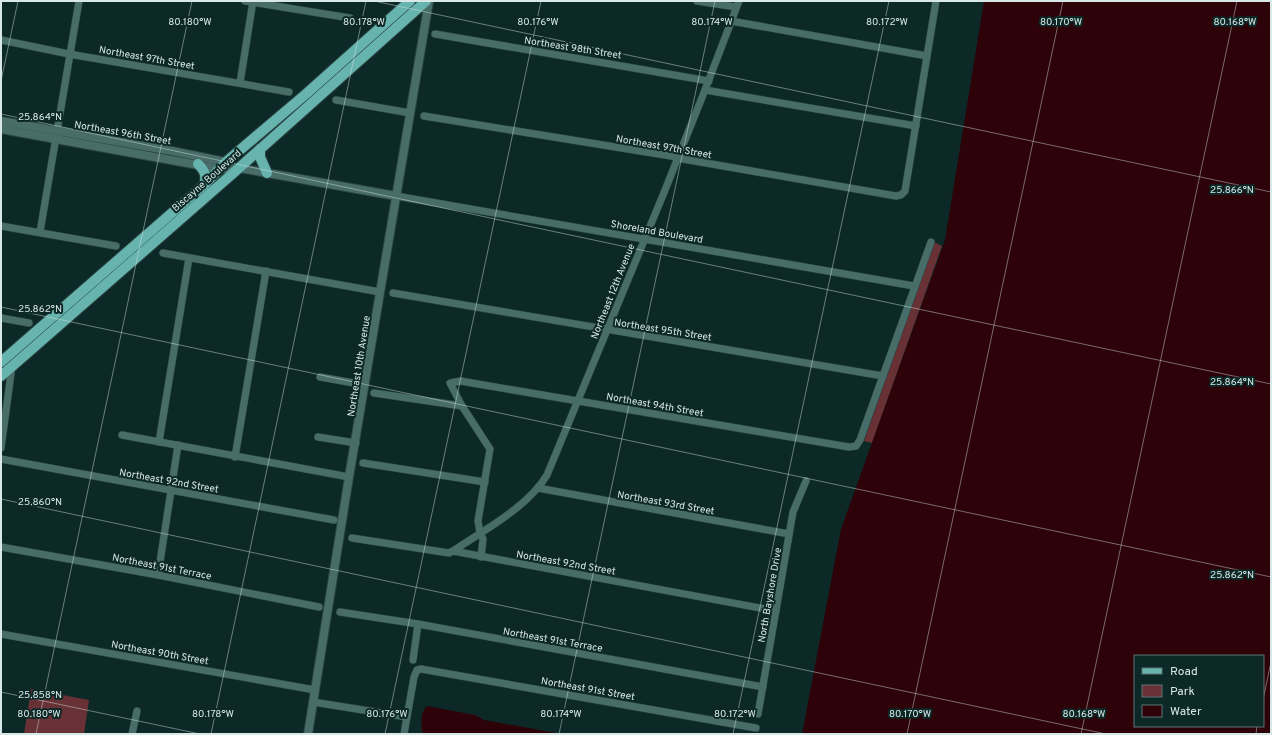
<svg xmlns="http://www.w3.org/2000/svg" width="1272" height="735" font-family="Overpass,sans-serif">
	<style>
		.green { fill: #683136 }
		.water { fill: #2d0209; fill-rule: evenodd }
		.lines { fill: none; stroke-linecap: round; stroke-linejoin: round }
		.minor-casing { stroke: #294442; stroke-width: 8 }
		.tertiary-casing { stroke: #294442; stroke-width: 10 }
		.primary-casing { stroke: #294442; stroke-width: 12 }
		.minor { stroke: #486c68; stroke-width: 7 }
		.tertiary { stroke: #486c68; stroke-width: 8 }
		.primary { stroke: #67b3ad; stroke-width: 10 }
		.ticks { fill: none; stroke: #d8e8e7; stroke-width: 1; stroke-opacity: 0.45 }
		.labels { text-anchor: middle; stroke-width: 4; stroke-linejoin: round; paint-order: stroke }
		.street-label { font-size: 10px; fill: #d8e8e7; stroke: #0d2927 }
		.ticks-label { font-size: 10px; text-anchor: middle; fill: #d8e8e7; stroke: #0d2927; stroke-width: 4; stroke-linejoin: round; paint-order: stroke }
	</style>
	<rect width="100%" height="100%" fill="#0d2927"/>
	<!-- green -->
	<g class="green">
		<polygon points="934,242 942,246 872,443 864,441"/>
		<polygon points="31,689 89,700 84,734 24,734"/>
	</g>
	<!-- water -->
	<g class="water">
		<path d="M984,1H1271V734H802L841,529L945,240ZM1135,656H1263V726H1135Z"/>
		<path d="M427,706L475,715L484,720L562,734H426L422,732C422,721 419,715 427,706Z"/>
	</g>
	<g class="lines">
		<defs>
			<g id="minor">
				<polyline points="245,1 350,18"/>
				<polyline points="697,1 736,7"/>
				<polyline points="731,21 927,56"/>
				<polyline points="435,34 709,81"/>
				<polyline points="1,40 69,54 289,92"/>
				<polyline points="240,83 253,1"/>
				<polyline points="705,90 916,126"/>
				<polyline points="336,100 410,113"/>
				<polyline points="424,116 671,156 677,158 896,196 901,195 905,191 936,1"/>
				<polyline points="396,196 914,286"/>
				<polyline points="1,226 116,246"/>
				<polyline points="40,232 79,1"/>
				<polyline points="163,253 380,292"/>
				<polyline points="393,293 883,376"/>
				<polyline points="1,318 29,323"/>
				<polyline points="320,377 365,385"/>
				<polyline points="374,393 462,406"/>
				<polyline points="122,435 349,477"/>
				<polyline points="318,437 356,443"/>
				<polyline points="159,442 189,258"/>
				<polyline points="1,448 12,366"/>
				<polyline points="235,457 266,271"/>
				<polyline points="1,459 334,520"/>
				<polyline points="363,463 485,482"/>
				<polyline points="538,488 789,534"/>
				<polyline points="352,538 449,553 453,551 776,611"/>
				<polyline points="1,547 158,575 319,607"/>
				<path d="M453,551C484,530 528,507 547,475L663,195L705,90L739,1"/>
				<polyline points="481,557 483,539 480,533 478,521 490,449 462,406 450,383 461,381 472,383 849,447 856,446 860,440 931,242"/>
				<polyline points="158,575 178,445"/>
				<polyline points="340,612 418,624 763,687"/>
				<polyline points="1,634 315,690"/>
				<polyline points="413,660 418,624"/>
				<polyline points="313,702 407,717"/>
				<polyline points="758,714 793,512 806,481"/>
				<polyline points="132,734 137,711"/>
				<polyline points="404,734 414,677 417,670 421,669 756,728"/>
			</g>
			<g id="tertiary">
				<polyline points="1,121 172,151 230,163"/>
				<polyline points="1,129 220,169 239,168 396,196"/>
				<polyline points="308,734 349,477 429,1"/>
			</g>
			<g id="primary">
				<polyline points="260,149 260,157 267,173"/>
				<path d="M198,164C205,171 207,176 204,185"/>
				<polyline points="1,362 204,185 227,161 306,94 410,1"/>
				<polyline points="1,376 239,168 426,1"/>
			</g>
		</defs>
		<!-- minor casing -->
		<use href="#minor" class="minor-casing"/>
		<!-- tertiary casing -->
		<use href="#tertiary" class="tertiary-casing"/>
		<!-- primary casing -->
		<use href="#primary" class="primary-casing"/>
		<!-- minor -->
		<use href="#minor" class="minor"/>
		<!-- tertiary -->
		<use href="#tertiary" class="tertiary"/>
		<!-- primary -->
		<use href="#primary" class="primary"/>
	</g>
	<!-- ticks -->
	<path class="ticks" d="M374,1L1271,192M1,81L18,1M1,114L1271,384M1,307L1271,577M1,499L1106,734M1,692L200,734M1263,700L1271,662M36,734L192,1M211,734L366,1M385,734L541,1M559,734L715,1M733,734L889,1M907,734L1063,1M1081,734L1237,1M1256,734L1257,726"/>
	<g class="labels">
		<!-- street labels -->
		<g class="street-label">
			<text transform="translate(573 47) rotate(9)" y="4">Northeast 98th Street</text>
			<text transform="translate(147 57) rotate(10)" y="4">Northeast 97th Street</text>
			<text transform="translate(123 132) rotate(10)" y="4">Northeast 96th Street</text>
			<text transform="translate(664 146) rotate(10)" y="4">Northeast 97th Street</text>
			<text transform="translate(206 180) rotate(-41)" y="4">Biscayne Boulevard</text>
			<text transform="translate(657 231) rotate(10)" y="4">Shoreland Boulevard</text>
			<text transform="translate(612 291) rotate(-68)" y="4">Northeast 12th Avenue</text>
			<text transform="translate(663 329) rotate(9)" y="4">Northeast 95th Street</text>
			<text transform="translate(358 366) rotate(-81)" y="4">Northeast 10th Avenue</text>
			<text transform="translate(655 404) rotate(10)" y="4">Northeast 94th Street</text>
			<text transform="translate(169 480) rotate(10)" y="4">Northeast 92nd Street</text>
			<text transform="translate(666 502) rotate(10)" y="4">Northeast 93rd Street</text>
			<text transform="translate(566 562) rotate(10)" y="4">Northeast 92nd Street</text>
			<text transform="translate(162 566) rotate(11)" y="4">Northeast 91st Terrace</text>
			<text transform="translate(769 595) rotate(-80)" y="4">North Bayshore Drive</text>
			<text transform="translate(553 639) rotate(10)" y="4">Northeast 91st Terrace</text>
			<text transform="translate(160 652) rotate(10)" y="4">Northeast 90th Street</text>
			<text transform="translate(588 688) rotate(10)" y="4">Northeast 91st Street</text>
		</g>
	</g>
	<g class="ticks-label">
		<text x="190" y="25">80.180°W</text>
		<text x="364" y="25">80.178°W</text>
		<text x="538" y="25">80.176°W</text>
		<text x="712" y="25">80.174°W</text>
		<text x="887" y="25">80.172°W</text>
		<text x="1061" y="25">80.170°W</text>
		<text x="1235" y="25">80.168°W</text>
		<text x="40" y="120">25.864°N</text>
		<text x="1232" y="193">25.866°N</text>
		<text x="40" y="312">25.862°N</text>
		<text x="1232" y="385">25.864°N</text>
		<text x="40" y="505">25.860°N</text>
		<text x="1232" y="578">25.862°N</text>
		<text x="40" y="698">25.858°N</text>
		<text x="39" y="717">80.180°W</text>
		<text x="213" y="717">80.178°W</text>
		<text x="387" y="717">80.176°W</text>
		<text x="561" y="717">80.174°W</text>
		<text x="735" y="717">80.172°W</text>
		<text x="910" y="717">80.170°W</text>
		<text x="1084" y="717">80.168°W</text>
	</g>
	<!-- border -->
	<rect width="1272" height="735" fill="none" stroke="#d8e8e7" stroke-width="4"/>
	<!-- legend -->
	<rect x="1134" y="655" width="130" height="72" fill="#0d2927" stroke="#5e7574"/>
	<rect x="1142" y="668" width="20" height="6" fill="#67b3ad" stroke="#5e7574"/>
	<text x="1170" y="675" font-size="12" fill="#d8e8e7">Road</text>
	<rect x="1142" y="685" width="20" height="12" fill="#683136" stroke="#5e7574"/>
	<text x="1170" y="695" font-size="12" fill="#d8e8e7">Park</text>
	<rect x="1142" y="705" width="20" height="12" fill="#2d0209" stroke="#5e7574"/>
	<text x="1170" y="715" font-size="12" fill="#d8e8e7">Water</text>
</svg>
